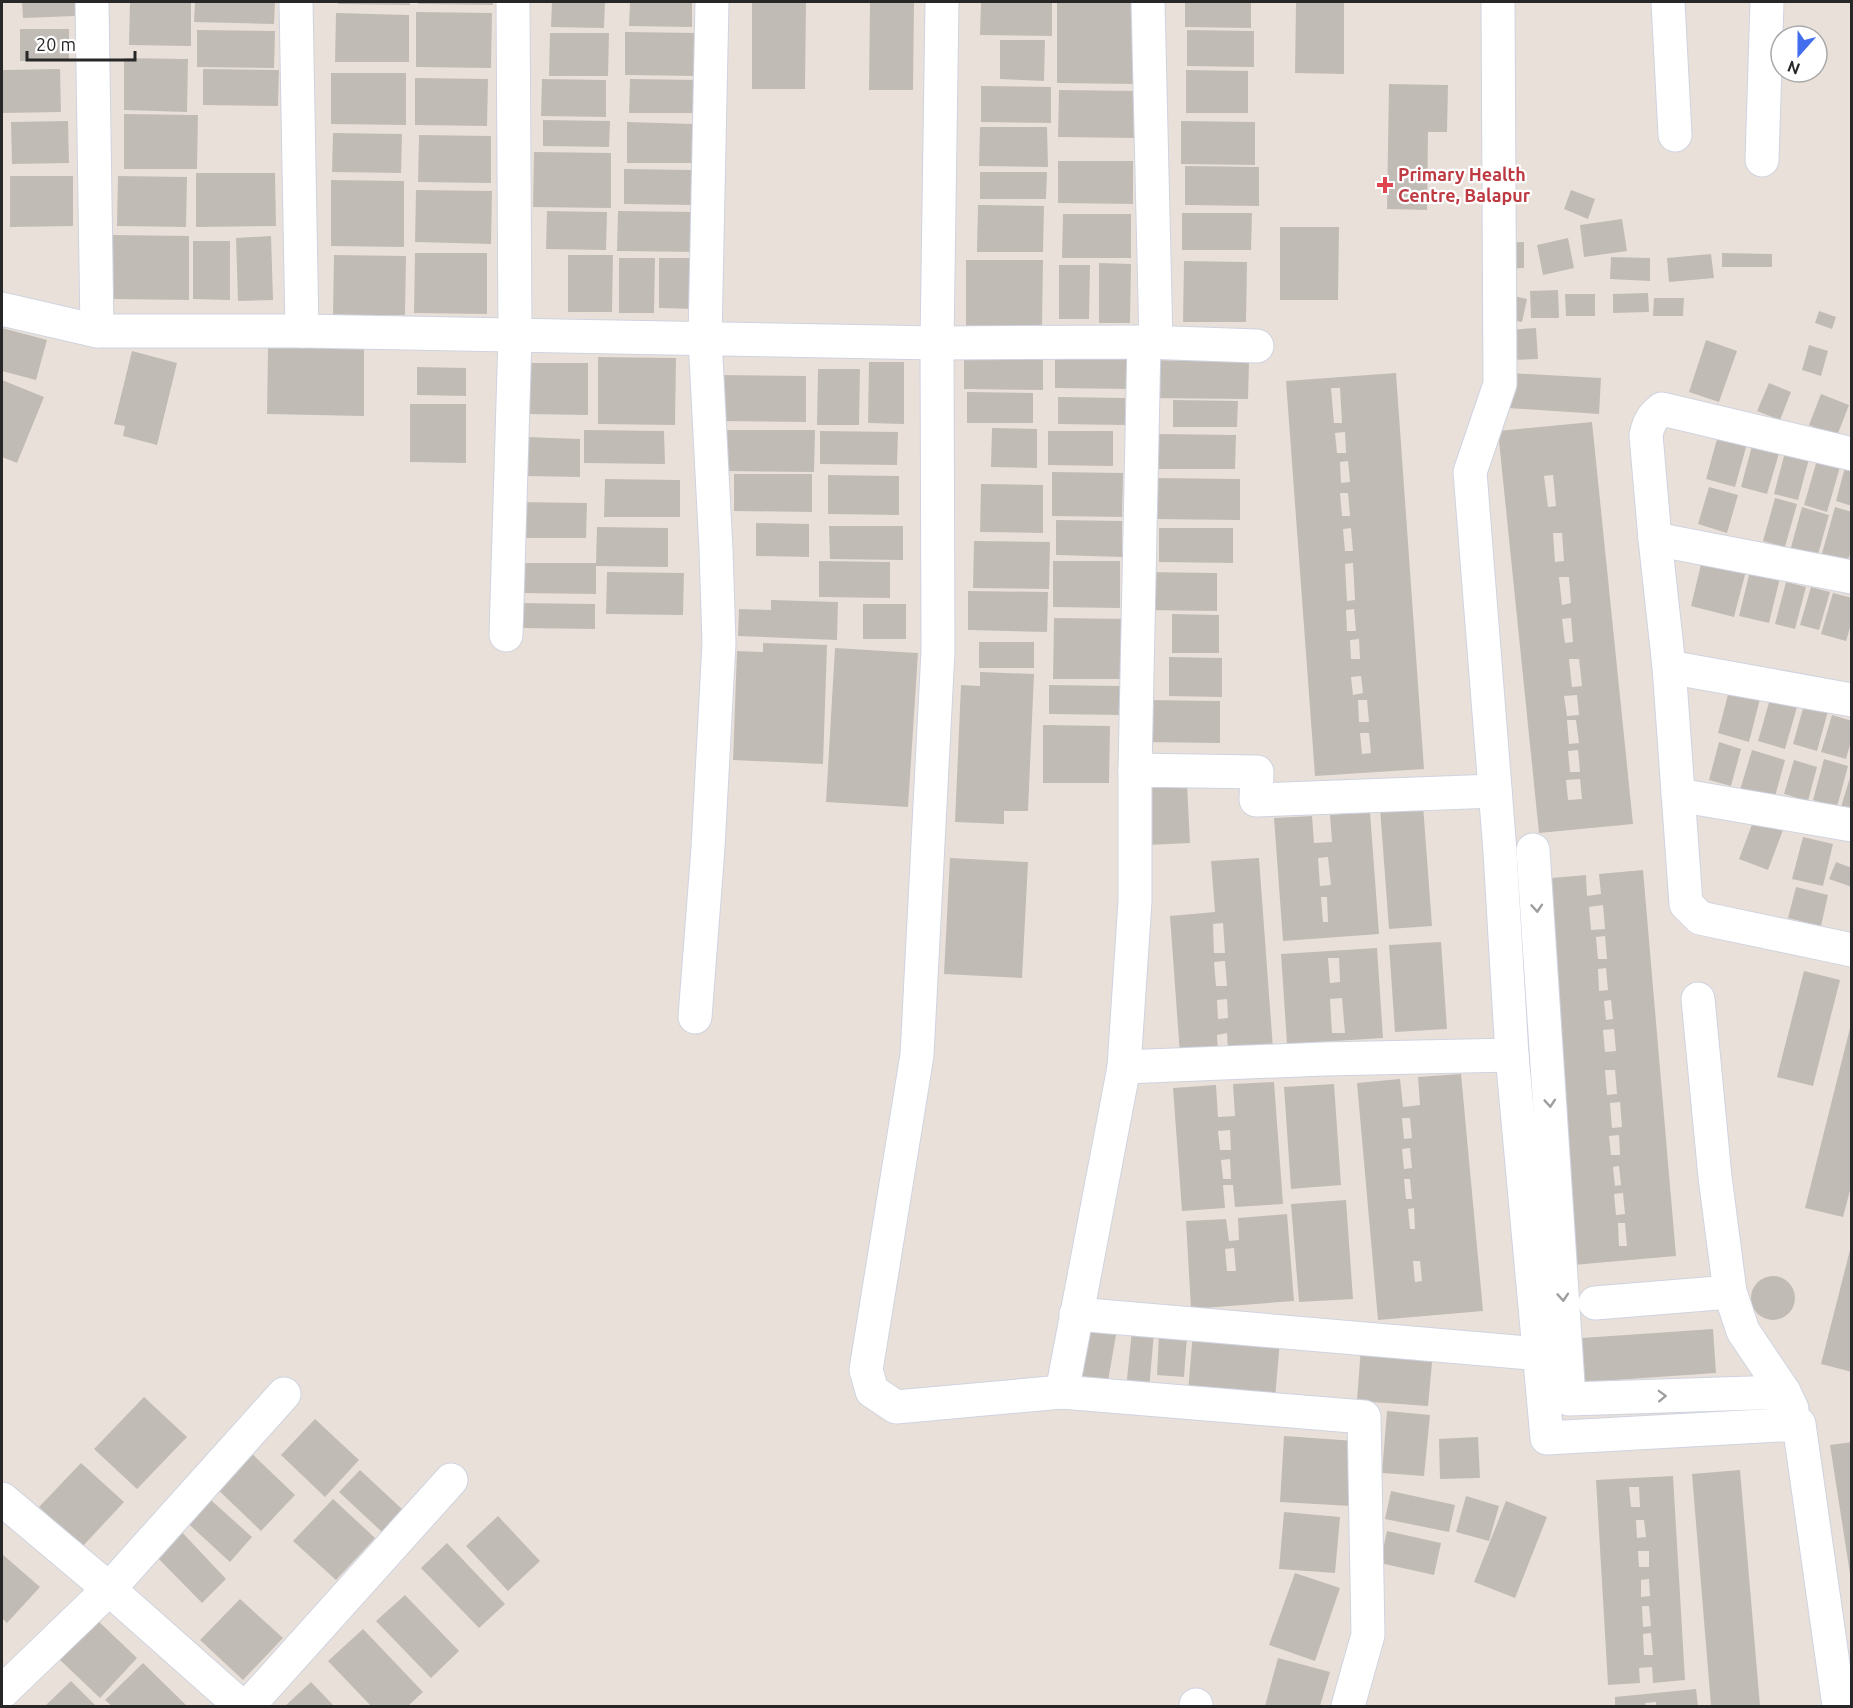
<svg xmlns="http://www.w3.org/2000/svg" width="1853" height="1708" font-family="Ubuntu,sans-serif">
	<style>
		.building { fill: #c1bbb6; fill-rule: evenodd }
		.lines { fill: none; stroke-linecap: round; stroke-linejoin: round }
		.minor-casing { stroke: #cfd3e0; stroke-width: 35 }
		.minor { stroke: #fff; stroke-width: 33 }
		.oneway { stroke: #9e9e9e }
		.health-dot { fill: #e0444e; stroke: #fff; stroke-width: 2 }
		.labels { text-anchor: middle; stroke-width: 4.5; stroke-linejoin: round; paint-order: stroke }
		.health-label { font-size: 18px; font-weight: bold; fill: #be3a42; stroke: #fff; text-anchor: start }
	</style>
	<rect width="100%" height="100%" fill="#e9e1d9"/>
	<!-- building -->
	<g class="building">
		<polygon points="22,2 75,2 75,16 23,18"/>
		<polygon points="130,2 191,2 191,46 129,45"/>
		<polygon points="195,2 275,2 274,24 194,22"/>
		<polygon points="338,2 410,2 410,5 338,4"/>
		<polygon points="418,2 493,2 493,5 418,4"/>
		<polygon points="552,2 605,2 604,28 551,27"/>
		<polygon points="630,2 692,2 692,27 629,26"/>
		<polygon points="752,2 806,2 805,89 752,89"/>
		<polygon points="870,2 914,2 913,90 869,90"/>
		<polygon points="981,2 1052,2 1052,36 980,35"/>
		<polygon points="1057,2 1134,2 1134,84 1057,83"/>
		<polygon points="1185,2 1251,2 1251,28 1185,27"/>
		<polygon points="1296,2 1344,2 1344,74 1295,73"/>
		<polygon points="416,12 492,13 491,68 416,67"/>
		<polygon points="336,13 409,15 409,62 335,62"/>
		<rect x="20" y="29" width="49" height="32"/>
		<polygon points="197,30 275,31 274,68 197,67"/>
		<polygon points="1187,30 1254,31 1254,67 1187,66"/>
		<polygon points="625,32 696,33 696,76 625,75"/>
		<polygon points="550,33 609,33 608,76 549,76"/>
		<polygon points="1000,40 1045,40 1044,81 1000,79"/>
		<polygon points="124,58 188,59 187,112 124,110"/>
		<polygon points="60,69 61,112 3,113 2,70"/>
		<polygon points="203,69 279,70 278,106 203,105"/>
		<polygon points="1186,70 1248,71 1248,113 1186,113"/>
		<polygon points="331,73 406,73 406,125 331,124"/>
		<polygon points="415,78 488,79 487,126 415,125"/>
		<polygon points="542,79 606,80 606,117 541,116"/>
		<polygon points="630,79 699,80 699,113 629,113"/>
		<polygon points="1389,84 1448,85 1447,132 1428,132 1427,210 1387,209"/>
		<polygon points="981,86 1051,87 1051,123 981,122"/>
		<polygon points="1059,90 1139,91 1138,138 1058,137"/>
		<polygon points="124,114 198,115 197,169 124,169"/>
		<polygon points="543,120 610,121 609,147 543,146"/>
		<polygon points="68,121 69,163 12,164 11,122"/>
		<polygon points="1181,121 1255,122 1255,165 1181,164"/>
		<polygon points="627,122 695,124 695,163 627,163"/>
		<polygon points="980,127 1047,127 1048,167 979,166"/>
		<polygon points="333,133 402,134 401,173 332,172"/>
		<polygon points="419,135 491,136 491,183 418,182"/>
		<polygon points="534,152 611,153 611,208 533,207"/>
		<polygon points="1058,161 1133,161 1133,204 1058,203"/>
		<polygon points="1185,166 1259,167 1259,206 1185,205"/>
		<polygon points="624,169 691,170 692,205 624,204"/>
		<polygon points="980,172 1047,172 1046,199 980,199"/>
		<polygon points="196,173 275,173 276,226 196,227"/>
		<polygon points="10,176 73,176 73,226 10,227"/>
		<polygon points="118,176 187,177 186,227 117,226"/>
		<polygon points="331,180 404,181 404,247 331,246"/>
		<polygon points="416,190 492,191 491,244 415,242"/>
		<polygon points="1571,190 1595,199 1588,219 1564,209"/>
		<polygon points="978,205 1044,206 1043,252 977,252"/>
		<polygon points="547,211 607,212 606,250 546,249"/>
		<polygon points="618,211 699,212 698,252 617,251"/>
		<polygon points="1182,213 1252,213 1251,250 1182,250"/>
		<polygon points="1063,214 1131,214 1131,258 1062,258"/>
		<polygon points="1622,219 1627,251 1584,257 1580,225"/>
		<polygon points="1280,227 1339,227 1338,300 1280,300"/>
		<polygon points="113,235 189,236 189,300 112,299"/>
		<polygon points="271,236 273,300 238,301 236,238"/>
		<polygon points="1568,238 1574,268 1543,275 1537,245"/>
		<polygon points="193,241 230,241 230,300 193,299"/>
		<polygon points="1524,242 1524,268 1501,269 1501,243"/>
		<polygon points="415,253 487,253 487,314 414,313"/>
		<polygon points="1722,253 1772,254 1772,267 1722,267"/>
		<polygon points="1711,254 1714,278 1669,282 1667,258"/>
		<polygon points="334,255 406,256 405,315 333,315"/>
		<polygon points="568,255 613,255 612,312 568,312"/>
		<polygon points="1611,257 1650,258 1650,281 1610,279"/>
		<polygon points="619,258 655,258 654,313 619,313"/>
		<polygon points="659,258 696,258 695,309 659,308"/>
		<polygon points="966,260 1043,260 1042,327 966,326"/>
		<polygon points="1184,261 1247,262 1246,322 1183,322"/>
		<polygon points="1099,263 1131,264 1130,323 1099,323"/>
		<polygon points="1059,265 1090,265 1089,319 1059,319"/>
		<polygon points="1558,290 1559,318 1531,318 1530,291"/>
		<polygon points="1648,293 1649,312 1613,313 1613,294"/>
		<polygon points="1505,294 1527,299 1522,322 1500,318"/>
		<polygon points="1565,294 1595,294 1595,316 1566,316"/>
		<polygon points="1654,298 1684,298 1683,316 1653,316"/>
		<polygon points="1819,311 1836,317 1832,329 1815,323"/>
		<polygon points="2,328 47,340 36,380 2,371"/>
		<polygon points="1536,328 1538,359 1508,360 1507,330"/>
		<polygon points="1706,340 1737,351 1719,402 1689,392"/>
		<polygon points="1809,345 1828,351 1821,376 1802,370"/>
		<polygon points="268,347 364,348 364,416 267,414"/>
		<polygon points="132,351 177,363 157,445 123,436 125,426 114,424"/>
		<polygon points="1055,353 1129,353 1129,389 1055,388"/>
		<polygon points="964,356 1043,357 1043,390 964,389"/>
		<polygon points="598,357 676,358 675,425 598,424"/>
		<polygon points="1148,360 1249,362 1248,399 1147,398"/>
		<polygon points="869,362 904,362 904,424 868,423"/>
		<polygon points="527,363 588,363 588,415 527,414"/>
		<polygon points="417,367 466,368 466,396 417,395"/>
		<polygon points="818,369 860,369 859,425 817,425"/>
		<path d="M1396,373L1424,769L1315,776L1286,381ZM1331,388H1340L1342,423H1334ZM1345,432L1346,453H1337L1335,433ZM1348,461L1350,482L1341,483L1340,462ZM1340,493H1348L1350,516H1342ZM1351,528L1353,551H1345L1343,529ZM1353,563L1355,600L1347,601L1345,564ZM1354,609L1356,631H1347L1346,610ZM1359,639L1360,659H1351L1350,640ZM1361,676L1363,693L1353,695L1351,677ZM1358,700H1367L1369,722H1359ZM1360,733H1369L1371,753L1362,754Z"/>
		<polygon points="1510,373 1601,378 1599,414 1508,408"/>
		<polygon points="717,375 806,376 806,422 717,421"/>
		<polygon points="2,380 44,397 17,463 2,457"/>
		<polygon points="1769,383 1791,392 1780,420 1757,411"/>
		<polygon points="967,392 1033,393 1033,423 967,423"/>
		<polygon points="1821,394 1849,405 1837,436 1809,425"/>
		<polygon points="1058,397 1125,398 1125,425 1058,424"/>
		<polygon points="1173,400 1238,401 1237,427 1173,427"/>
		<polygon points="410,404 466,404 466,463 410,462"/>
		<path d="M1592,422L1633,824L1539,833L1498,431ZM1553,475L1556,506L1548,507L1544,476ZM1553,533H1562L1564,561L1555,562ZM1559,577H1569L1571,603L1562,605ZM1571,618L1573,642L1565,643L1562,619ZM1569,659H1579L1582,686L1572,687ZM1577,695L1579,715L1567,716L1564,696ZM1567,720H1576L1579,743L1569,744ZM1578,750L1580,772H1570L1568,751ZM1580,779L1582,799L1568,800L1566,780Z"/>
		<polygon points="992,428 1037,429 1037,468 991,467"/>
		<polygon points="584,430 664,431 665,464 584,463"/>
		<polygon points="726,430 815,430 814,472 726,471"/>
		<polygon points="820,431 898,432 897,465 820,464"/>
		<polygon points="1048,431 1113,431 1113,466 1048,465"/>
		<polygon points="1719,432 1748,440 1735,487 1706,479"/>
		<polygon points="1159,434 1236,435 1235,469 1159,469"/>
		<polygon points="526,437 580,439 580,477 522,476"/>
		<polygon points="1753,442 1780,450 1767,494 1741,487"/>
		<polygon points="1785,452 1809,459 1798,500 1774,494"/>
		<polygon points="1817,460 1840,467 1827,512 1804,505"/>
		<polygon points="1845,467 1852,469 1852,506 1836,501"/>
		<polygon points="1052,472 1123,473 1122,517 1052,516"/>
		<polygon points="734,474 812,474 812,512 734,511"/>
		<polygon points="828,475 899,476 899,515 828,514"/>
		<polygon points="1152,478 1240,479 1240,520 1151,519"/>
		<polygon points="605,479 680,480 680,517 604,517"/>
		<polygon points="981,484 1043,485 1043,533 980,532"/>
		<polygon points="1709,487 1738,495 1727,533 1698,524"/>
		<polygon points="1775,498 1797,504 1785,547 1763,541"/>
		<polygon points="517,502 587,503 586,538 517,538"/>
		<polygon points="1802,507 1829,515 1817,558 1790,551"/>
		<polygon points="1835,507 1852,512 1852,547 1847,564 1821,557"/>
		<polygon points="1056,520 1122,521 1122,557 1056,555"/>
		<polygon points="756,523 809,524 809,557 756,556"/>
		<polygon points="829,526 903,526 903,560 830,559"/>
		<polygon points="597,527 668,528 668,567 596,566 596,594 520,593 520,563 596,563"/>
		<polygon points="1159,528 1233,528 1233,563 1159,562"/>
		<polygon points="974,541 1050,542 1049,589 973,588"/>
		<polygon points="1703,556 1747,567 1734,617 1691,606"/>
		<polygon points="819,561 890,562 890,598 819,597"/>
		<polygon points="1053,561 1120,561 1120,608 1053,607"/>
		<polygon points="1750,571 1780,578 1769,623 1739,616"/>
		<polygon points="607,572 684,573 683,615 606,614"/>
		<polygon points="1141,572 1217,573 1217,611 1141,610"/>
		<polygon points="1786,582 1806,587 1795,629 1775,624"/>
		<polygon points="1811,587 1830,592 1819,630 1800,625"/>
		<polygon points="968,591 1048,592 1047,632 968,630"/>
		<polygon points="1833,593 1852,598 1852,621 1846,641 1821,634"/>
		<polygon points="771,600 838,602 837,640 738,636 739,609 771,610"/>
		<polygon points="520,603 595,604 595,629 520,628"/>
		<rect x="863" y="604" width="43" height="35"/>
		<polygon points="1172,614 1219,615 1219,653 1172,653"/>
		<polygon points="1054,618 1131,619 1130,679 1053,679"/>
		<rect x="979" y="642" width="55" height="26"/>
		<polygon points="763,643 827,645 823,764 733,760 737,651 763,652"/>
		<polygon points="835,648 918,653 908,807 826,802"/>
		<polygon points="1169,657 1222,658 1222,697 1169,696"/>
		<polygon points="980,672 1034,674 1028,811 1004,811 1004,824 955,822 961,685 980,686"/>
		<polygon points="1049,685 1123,686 1123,715 1049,714"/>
		<polygon points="1730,687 1761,695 1749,742 1718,733"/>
		<polygon points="1770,699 1797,707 1785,749 1758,741"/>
		<polygon points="1144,700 1220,701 1220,743 1143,742"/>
		<polygon points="1804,705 1828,711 1817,751 1793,744"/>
		<polygon points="1832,715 1852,721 1852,738 1846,759 1821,752"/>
		<polygon points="1043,725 1110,726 1109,783 1043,783"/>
		<polygon points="1719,742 1741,749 1731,786 1709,780"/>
		<polygon points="1752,750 1785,760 1774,800 1740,790"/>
		<polygon points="1824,759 1848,766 1837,807 1813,800"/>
		<polygon points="1794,760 1817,767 1808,801 1784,794"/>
		<polygon points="1851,774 1852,774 1852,809 1841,807"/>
		<polygon points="1187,784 1190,843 1148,845 1145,785"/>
		<polygon points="1423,805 1432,926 1389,929 1380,808"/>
		<path d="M1370,812L1379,934L1283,941L1274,818L1312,816L1314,843L1332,842L1330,815ZM1328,857L1331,885L1320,886L1318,858ZM1321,897H1327L1328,922H1323Z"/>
		<polygon points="1754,819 1783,830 1768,870 1739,859"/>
		<polygon points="1803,837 1833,844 1823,886 1792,879"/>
		<polygon points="950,858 1028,862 1022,978 944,974"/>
		<path d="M1259,858L1273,1049L1228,1052L1227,1033L1217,1035L1218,1052L1180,1055L1170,916L1215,912L1211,861ZM1223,923L1225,953H1214L1213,924ZM1225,961L1227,986H1216L1214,962ZM1227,999L1228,1018L1218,1019L1217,1000Z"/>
		<polygon points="1836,862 1852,868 1852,887 1829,879"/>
		<path d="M1643,870L1676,1256L1573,1265L1540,879L1586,875L1587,896L1601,894L1599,874ZM1603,905L1605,929L1591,930L1589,907ZM1605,936L1607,959H1598L1596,937ZM1606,968L1608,990L1599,991L1598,969ZM1611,1000L1613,1019L1606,1020L1604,1001ZM1614,1029L1616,1051L1605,1052L1603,1030ZM1605,1070H1615L1617,1094L1607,1095ZM1620,1102L1622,1127L1612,1128L1610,1103ZM1619,1135L1620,1155H1611L1609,1136ZM1619,1166L1621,1185L1615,1186L1613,1167ZM1623,1193L1625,1214L1616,1215L1614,1194ZM1618,1223H1625L1627,1246H1619Z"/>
		<polygon points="1796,887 1828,895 1821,926 1788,918"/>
		<polygon points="1441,942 1447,1029 1395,1032 1389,945"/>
		<path d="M1377,948L1383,1038L1287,1044L1281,954ZM1328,958H1339L1340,982L1330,983ZM1342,998L1345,1033H1332L1330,999Z"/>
		<polygon points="1804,971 1840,980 1813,1086 1777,1077"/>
		<polygon points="1851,1024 1852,1183 1843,1217 1805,1208"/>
		<path d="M1461,1074L1483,1311L1378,1320L1357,1083L1400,1079L1403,1107L1420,1105L1418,1077ZM1402,1118H1410L1412,1138L1404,1139ZM1410,1148L1412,1168L1404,1169L1402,1149ZM1404,1179H1410L1412,1199H1406ZM1414,1208L1415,1229H1410L1408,1209ZM1413,1261H1420L1422,1281L1415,1282Z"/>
		<path d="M1274,1082L1283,1204L1235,1207L1233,1185H1223L1225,1208L1182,1211L1173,1088L1216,1085L1218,1117L1235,1116L1233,1084ZM1230,1130L1231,1150H1220L1218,1131ZM1230,1159L1231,1179H1223L1221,1160Z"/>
		<polygon points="1334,1084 1341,1185 1291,1189 1284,1087"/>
		<polygon points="1346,1200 1353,1299 1299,1302 1291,1204"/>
		<path d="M1287,1214L1294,1301L1191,1309L1186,1221L1226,1219L1229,1241L1239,1240L1238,1218ZM1234,1248L1236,1271H1227L1225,1249Z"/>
		<polygon points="1851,1246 1852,1246 1852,1372 1821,1364"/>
		<circle cx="1773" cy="1298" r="22"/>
		<polygon points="1080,1323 1117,1329 1108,1381 1071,1374"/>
		<polygon points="1713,1329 1716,1373 1585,1382 1582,1338"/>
		<polygon points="1132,1330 1154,1332 1149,1390 1126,1389"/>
		<polygon points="1193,1332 1280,1340 1275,1399 1188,1392"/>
		<polygon points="1159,1334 1187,1336 1184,1377 1157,1375"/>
		<polygon points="1361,1347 1433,1352 1428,1406 1357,1401"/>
		<polygon points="144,1397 187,1437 137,1489 94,1449"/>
		<polygon points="1387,1411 1430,1415 1424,1476 1382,1473"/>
		<polygon points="315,1419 359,1460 325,1497 281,1455"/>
		<polygon points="1284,1436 1355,1441 1351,1506 1280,1502"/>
		<polygon points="1478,1437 1480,1478 1440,1479 1439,1439"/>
		<polygon points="1852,1442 1852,1574 1850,1574 1830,1445"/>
		<polygon points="245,1447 295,1495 261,1531 211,1483"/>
		<polygon points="81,1463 124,1502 82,1547 39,1507"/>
		<polygon points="360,1470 403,1510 382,1532 339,1492"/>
		<polygon points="1740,1470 1760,1706 1711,1706 1692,1474"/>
		<path d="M1673,1476L1685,1680L1653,1683L1652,1667L1639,1668L1640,1683L1608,1685L1596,1480ZM1629,1487H1639L1640,1507H1631ZM1636,1520H1644L1646,1537L1637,1538ZM1638,1551H1649V1567H1639ZM1649,1579L1650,1596L1641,1597V1580ZM1642,1606H1649L1651,1626L1643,1627ZM1651,1633L1653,1655H1644L1643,1634Z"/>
		<polygon points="1391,1491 1455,1505 1449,1532 1385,1519"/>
		<polygon points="203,1493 252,1537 230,1562 181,1517"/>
		<polygon points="1466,1496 1499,1506 1489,1541 1456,1532"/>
		<polygon points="333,1499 375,1538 336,1580 293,1541"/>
		<polygon points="1506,1501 1547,1517 1515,1598 1474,1582"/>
		<polygon points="1284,1512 1340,1517 1335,1573 1279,1569"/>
		<polygon points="498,1516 540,1561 508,1591 466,1546"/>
		<polygon points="177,1527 226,1579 202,1603 151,1551"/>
		<polygon points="1387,1531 1441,1543 1434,1575 1380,1563"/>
		<polygon points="447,1543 505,1604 479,1628 421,1568"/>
		<polygon points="2,1554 40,1587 7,1623 2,1618"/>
		<polygon points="1295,1573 1340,1588 1315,1661 1269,1645"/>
		<polygon points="405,1595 459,1651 431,1678 376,1621"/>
		<polygon points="240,1599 283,1638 243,1680 200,1640"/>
		<polygon points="96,1619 137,1658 100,1698 58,1658"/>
		<polygon points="363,1629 423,1692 408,1706 371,1706 328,1661"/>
		<polygon points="1278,1658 1330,1672 1320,1706 1265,1706"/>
		<polygon points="143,1663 187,1706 112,1706 105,1700"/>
		<polygon points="71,1681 96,1706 45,1706"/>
		<polygon points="311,1682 334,1706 285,1706"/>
		<polygon points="1696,1689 1698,1706 1656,1706 1656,1702 1645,1703 1646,1706 1615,1706 1615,1697"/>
	</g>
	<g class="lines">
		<defs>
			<g id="minor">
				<polyline points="92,2 97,331"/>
				<polyline points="296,2 302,331"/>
				<polyline points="942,2 937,343 938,651 917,1055 866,1370 872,1391 896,1407 1062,1392 1364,1417 1368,1635 1348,1706"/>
				<polyline points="1148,2 1156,343"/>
				<polyline points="1498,2 1500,384 1470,472 1500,852 1512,1055 1547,1438 1799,1424 1839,1706"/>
				<polyline points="1668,2 1675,135"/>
				<polyline points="1762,160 1767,2"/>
				<polyline points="2,309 97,331 302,331 937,343 1144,342 1257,346"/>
				<path d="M1852,454L1662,409C1652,417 1649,422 1646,435L1655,539L1669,667L1686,904L1700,918L1852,950"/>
				<polyline points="1655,539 1852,577"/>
				<polyline points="506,635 515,336 513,2"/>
				<polyline points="1669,667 1852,700"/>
				<polyline points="1135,770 1144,342"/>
				<polyline points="1678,795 1852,825"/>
				<polyline points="1533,850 1569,1399 1784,1392"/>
				<polyline points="1698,999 1715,1177 1730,1292 1743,1331 1784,1392 1792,1409"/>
				<polyline points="695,1017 708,848 719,643 716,550 705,338 712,2"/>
				<polyline points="1124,1067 1324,1059 1512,1055"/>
				<polyline points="1595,1303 1730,1292"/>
				<polyline points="1076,1314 1540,1354"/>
				<polyline points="1062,1392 1124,1067 1135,901 1135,770 1257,772 1256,800 1495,791"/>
				<polyline points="2,1499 109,1589 241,1706"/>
				<polyline points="2,1692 109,1589 284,1394"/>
				<polyline points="1196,1705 1196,1706"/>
				<polyline points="248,1706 451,1480"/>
			</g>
		</defs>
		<!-- minor casing -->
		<use href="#minor" class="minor-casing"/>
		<!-- minor -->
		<use href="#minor" class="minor"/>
	</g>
	<!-- one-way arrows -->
	<defs><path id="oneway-chevron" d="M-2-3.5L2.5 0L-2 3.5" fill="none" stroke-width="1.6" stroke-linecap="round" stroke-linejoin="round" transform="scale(1.5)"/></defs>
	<g class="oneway">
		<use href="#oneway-chevron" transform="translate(1537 908) rotate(86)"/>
		<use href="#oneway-chevron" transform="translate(1550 1103) rotate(86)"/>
		<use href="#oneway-chevron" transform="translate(1563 1297) rotate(86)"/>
		<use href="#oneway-chevron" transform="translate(1662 1396) rotate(-2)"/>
	</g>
	<!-- markers -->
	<path class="health-dot" d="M1382 176h6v6h6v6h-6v6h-6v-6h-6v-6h6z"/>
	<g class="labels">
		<!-- health labels -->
		<g class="health-label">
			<text x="1398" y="181">Primary Health<tspan x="1398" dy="21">Centre, Balapur</tspan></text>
		</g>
	</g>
	<!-- border -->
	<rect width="1853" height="1708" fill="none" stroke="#272727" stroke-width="6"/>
	<!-- north arrow -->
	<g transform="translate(1799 54) rotate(201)"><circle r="28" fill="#ffffff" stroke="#a9a9a9" stroke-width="1.5"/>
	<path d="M0-4.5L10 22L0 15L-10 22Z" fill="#426ded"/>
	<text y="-9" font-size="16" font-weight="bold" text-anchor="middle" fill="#272727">N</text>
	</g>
	<!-- scale -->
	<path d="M27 51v9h108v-9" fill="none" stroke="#272727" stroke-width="3"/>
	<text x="36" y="51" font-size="18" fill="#272727" stroke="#ffffff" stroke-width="4.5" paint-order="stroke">20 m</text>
</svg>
